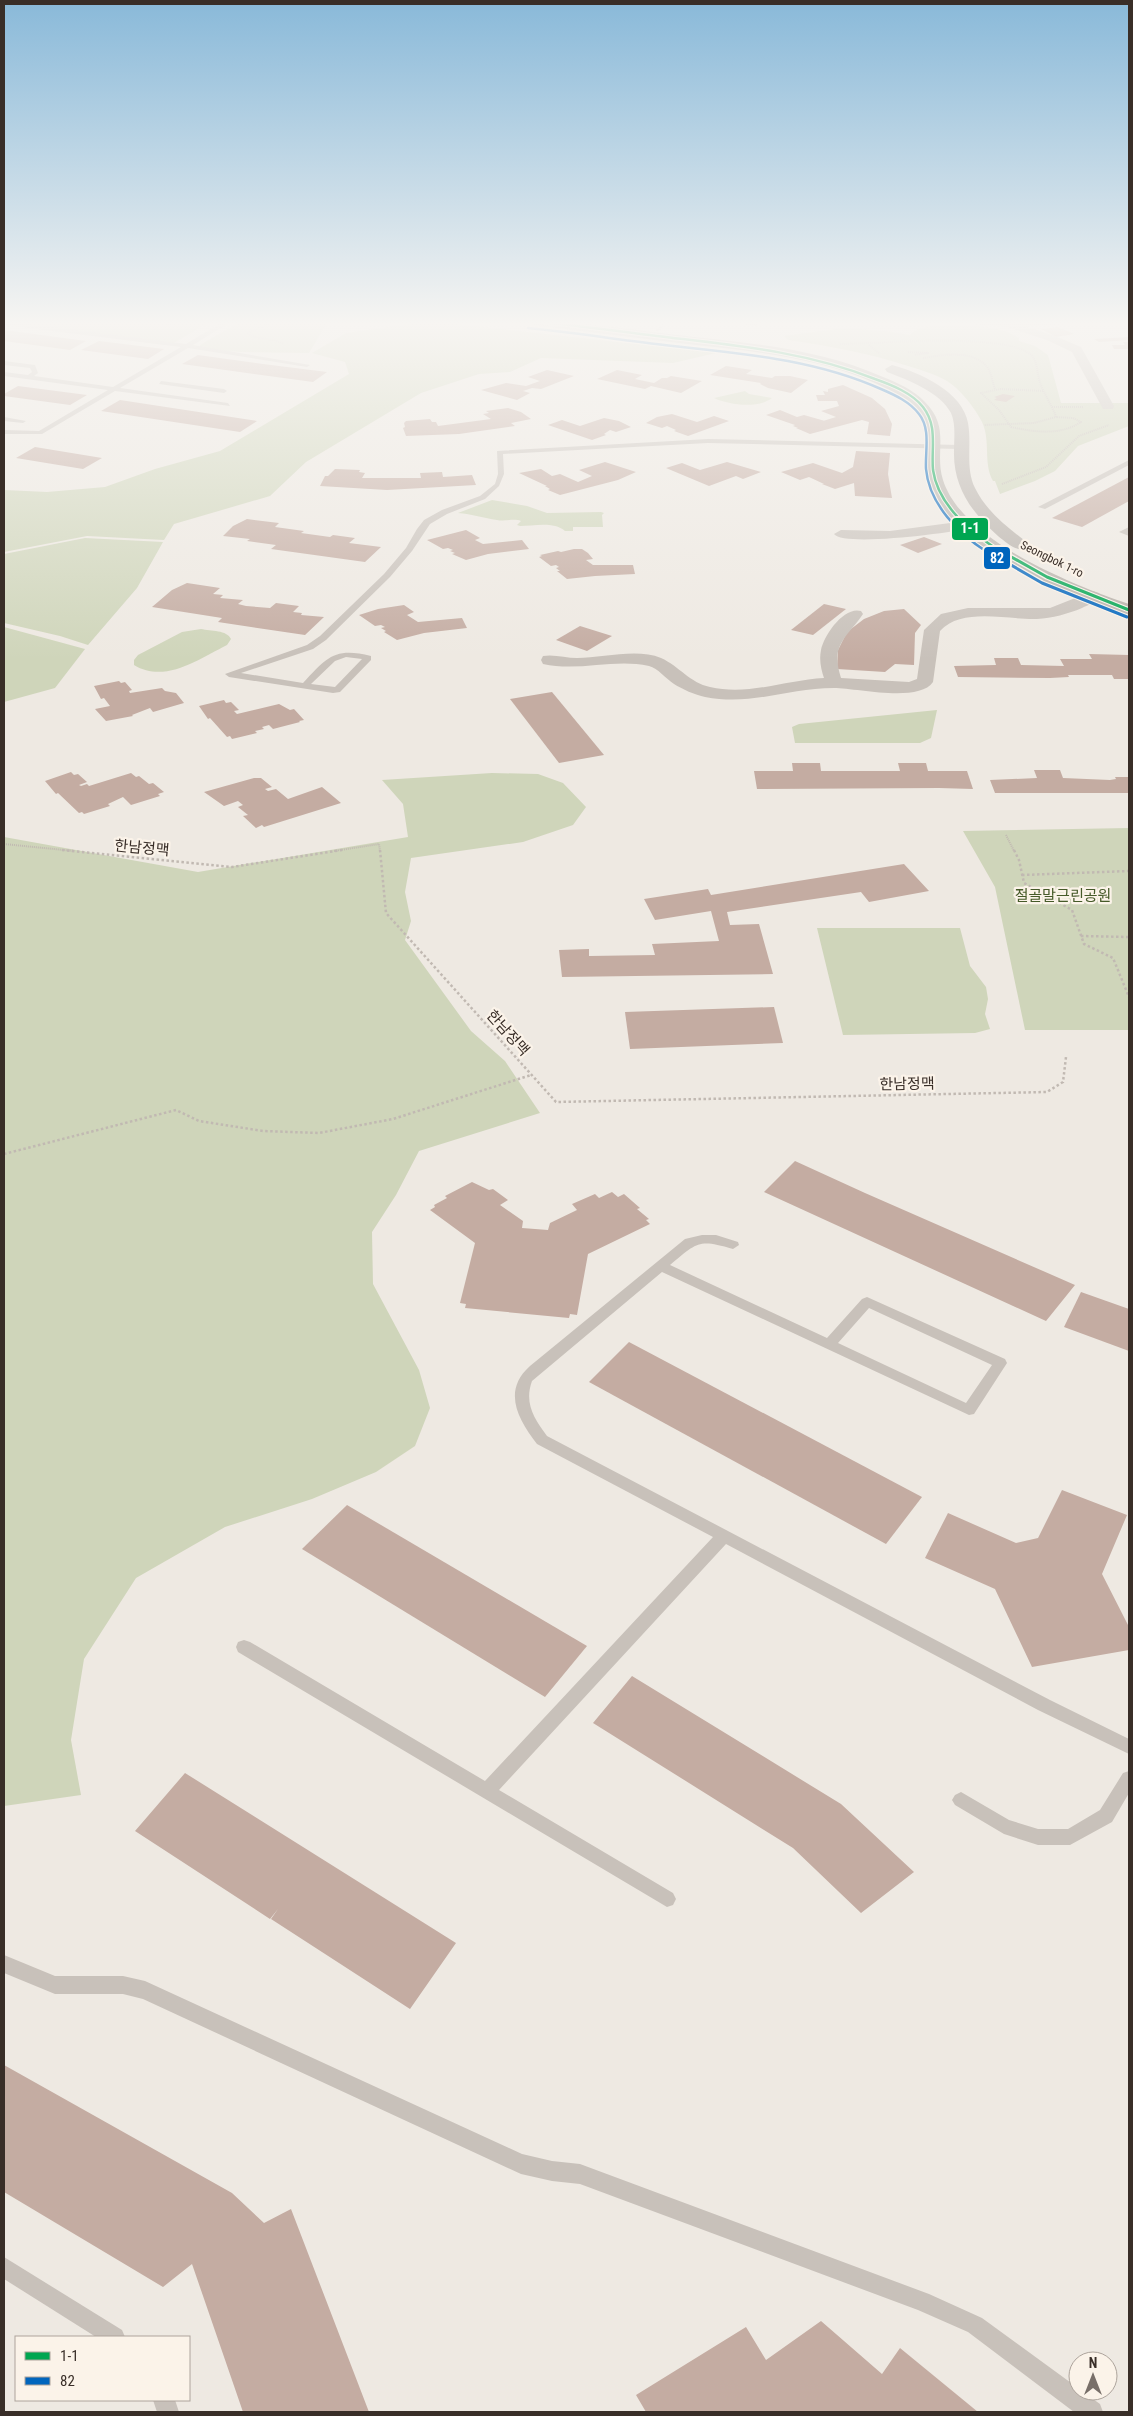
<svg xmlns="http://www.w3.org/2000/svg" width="1133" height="2416" font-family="'Roboto Condensed','Noto Sans KR',sans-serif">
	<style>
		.green { fill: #cfd5ba }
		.building { fill: #c4aca2 }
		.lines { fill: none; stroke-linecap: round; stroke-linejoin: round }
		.path-far1 { stroke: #c1b9b2; stroke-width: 2; stroke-dasharray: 1 1; stroke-linecap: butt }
		.path { stroke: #c1b9b2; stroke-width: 2.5; stroke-dasharray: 2.5 2.5; stroke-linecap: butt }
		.lane { fill: #c8c1ba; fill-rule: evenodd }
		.street { fill: #c8c1ba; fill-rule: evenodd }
		.secondary { fill: #b8b1aa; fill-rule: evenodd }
		.bus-1-far1-casing { stroke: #fbf3e9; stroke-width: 4.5 }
		.bus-1-casing { stroke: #fbf3e9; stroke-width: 5.5 }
		.bus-2-far1-casing { stroke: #fbf3e9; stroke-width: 4.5 }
		.bus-2-casing { stroke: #fbf3e9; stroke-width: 5.5 }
		.bus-1-far1 { stroke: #00a651; stroke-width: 2.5 }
		.bus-1 { stroke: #00a651; stroke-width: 3 }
		.bus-2-far1 { stroke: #0065bd; stroke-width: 2.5 }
		.bus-2 { stroke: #0065bd; stroke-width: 3 }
		.labels { text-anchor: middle; stroke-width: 4.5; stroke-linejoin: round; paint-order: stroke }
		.far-street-label { font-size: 12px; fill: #392e28; stroke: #fbf3e9 }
		.street-label { font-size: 15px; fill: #392e28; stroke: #fbf3e9 }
		.park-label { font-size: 15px; fill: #465a29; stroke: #fbf3e9 }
		.line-badge { stroke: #fbf3e9; stroke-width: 2 }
		.badge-label { font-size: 14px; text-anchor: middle; font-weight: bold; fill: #fff }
	</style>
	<rect width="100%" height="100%" fill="#eee9e2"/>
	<!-- green -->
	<g class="green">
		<polygon points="4,321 211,321 174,343 165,345 4,323"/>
		<polygon points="241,321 328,321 309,353 241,352 200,349 200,345"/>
		<polygon points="430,321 716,353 673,363 541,358 510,372 479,374 421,393 306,462 270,496 174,524 164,540 87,536 4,552 4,490 47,492 105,487 155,469 220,451 349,374 345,362 312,353 346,333"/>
		<path d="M955,325C978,327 999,325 1019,338V341L1035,346L1048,355L1061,403H1129V426L1078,446L1055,471L1035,481L1000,494L995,481H993C983,463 991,441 982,422C975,408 960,389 947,381C935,374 921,370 908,366C869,353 829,346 788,340L784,336L843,328L886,331L910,335C920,324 941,326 955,325Z"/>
		<path d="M745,391L749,394L772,398C758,409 729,405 714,398Z"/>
		<path d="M492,500L527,506L547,513L601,512L604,513L602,515L603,527H573V531H565C554,521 533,526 520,526L517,525L521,521C513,518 505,522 497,520C484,518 472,514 458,513Z"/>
		<polygon points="85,538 163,542 137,588 88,645 60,636 4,623 4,554"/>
		<polygon points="4,627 85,649 55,688 4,702"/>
		<path d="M201,629C211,631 227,630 231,639L227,645C199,659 165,684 134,665V660L138,655L182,632Z"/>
		<polygon points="937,710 931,738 920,743 795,743 792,727 799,724"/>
		<polygon points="492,773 538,774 563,783 586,807 573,825 523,842 411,858 405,892 411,921 405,940 471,1031 505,1061 540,1113 419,1151 396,1195 372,1232 373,1284 419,1370 430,1408 415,1446 376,1472 312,1499 225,1527 136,1578 84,1659 71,1740 81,1795 4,1806 4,837 198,872 408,837 403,804 382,780"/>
		<polygon points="1129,828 1129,1030 1025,1030 995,887 963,831"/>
		<polygon points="817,928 960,928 970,966 986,987 988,999 985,1014 990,1029 975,1033 843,1035"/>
	</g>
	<!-- building -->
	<g class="building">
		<polygon points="721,321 760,321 757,326"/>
		<polygon points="1058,327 1074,334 1056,337 1041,329"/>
		<polygon points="4,330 86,341 70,350 4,341"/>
		<polygon points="1129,337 1129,340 1099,342 1094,339"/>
		<polygon points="99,341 164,349 148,359 81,350"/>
		<polygon points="1123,342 1129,342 1129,349 1114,349 1112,345 1125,345"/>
		<polygon points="198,355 263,364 327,372 313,382 182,364"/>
		<polygon points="726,366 752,370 746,374 772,378 775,376 790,376 808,380 791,393 768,388 760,384 761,383 710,375"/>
		<polygon points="547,370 574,376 541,389 532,388 523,391 530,393 517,400 481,390 506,383 526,386 540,381 528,377"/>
		<polygon points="617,370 642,375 635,379 654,383 662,378 667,378 671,376 702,381 681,393 651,386 645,389 597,379"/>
		<polygon points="843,385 872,398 885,409 892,424 890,436 867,434 869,422 862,420 810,434 796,428 798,428 793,426 795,425 766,415 780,410 797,417 804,415 825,421 823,421 836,417 821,411 839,406 837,401 818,401 816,395 825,395 823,391 828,392 828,389"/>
		<polygon points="18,386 87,395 70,405 4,396 4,394"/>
		<polygon points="1003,394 1015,396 1006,402 994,400 997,398 994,397"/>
		<polygon points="120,400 257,421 240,432 101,411"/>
		<polygon points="508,408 521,412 531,419 511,423 515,426 459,434 406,436 403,428 405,427 404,423 406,421 430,419 432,422 436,422 438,426 491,419 483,414 489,413 486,411"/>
		<polygon points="672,414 697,422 714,416 729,421 688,436 674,431 676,430 667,426 662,428 646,423 657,417"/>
		<polygon points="604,418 619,421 631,427 616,432 610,430 604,434 606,435 592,440 548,425 562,420 580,426"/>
		<polygon points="35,447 102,458 83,469 16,458"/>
		<polygon points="856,451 890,453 888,474 892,498 855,496 854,483 835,489 822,484 824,484 809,477 800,480 781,472 813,463 842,473 853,467"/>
		<polygon points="605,462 636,472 618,480 560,495 548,490 550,489 545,486 547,486 519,473 541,469 552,476 560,474 578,482 592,476 579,470"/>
		<polygon points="727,462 761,472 743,479 736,476 709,486 666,468 682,463 700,470"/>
		<polygon points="335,469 360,470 359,472 365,473 362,478 421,478 420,473 442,472 443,477 472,475 476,485 387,490 320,486 325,476 328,476"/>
		<polygon points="1129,477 1129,501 1082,527 1052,518"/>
		<polygon points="247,519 279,523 275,527 304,531 301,533 330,537 333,535 355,538 349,543 381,547 365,562 271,549 276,545 247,541 250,539 223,536 233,526"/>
		<polygon points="466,530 480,538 475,540 483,544 522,540 529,549 488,554 466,560 452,554 455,553 450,551 453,550 448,548 443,549 427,540"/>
		<polygon points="924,537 942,544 918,553 900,545"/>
		<polygon points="574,549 582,549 588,553 593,559 586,560 593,565 633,565 635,574 595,576 567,579 557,571 560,571 556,568 559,567 556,565 551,566 539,557 542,556 540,555 558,551 561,552"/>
		<polygon points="187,583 220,588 213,594 223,595 220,598 243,600 238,604 246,606 270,608 276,603 299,606 293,612 302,613 301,615 324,617 305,635 218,622 222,618 152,607 172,590"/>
		<polygon points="824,604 846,609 813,635 791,630"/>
		<polygon points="404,605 414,612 407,615 418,622 462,618 467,628 424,633 397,640 384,632 386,631 381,628 385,627 381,625 375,626 359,615 378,609"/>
		<polygon points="904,609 921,625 915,633 914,665 895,664 885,672 837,669 838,650 847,632 864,619 884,611"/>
		<polygon points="580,626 612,636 587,651 556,640"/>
		<polygon points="1089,654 1129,655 1129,679 1114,679 1112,675 1068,675 1069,677 1050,678 958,677 954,666 996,665 994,658 1018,658 1021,665 1064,666 1060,659 1092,659"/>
		<polygon points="119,681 121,683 125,682 132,690 129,691 130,693 162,688 165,691 176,693 184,703 153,712 150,708 132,715 133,716 106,721 95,709 110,706 104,698 101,699 94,686"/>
		<polygon points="552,692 604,755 559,763 510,699"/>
		<polygon points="224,700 226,703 231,702 239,710 234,711 237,714 279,704 290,710 294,709 304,720 299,721 300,722 273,729 269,725 262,727 264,729 255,731 257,733 232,739 230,736 227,737 210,718 208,719 199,706"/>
		<polygon points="792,763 820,763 821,771 900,771 898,763 926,763 928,771 967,771 973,789 939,788 757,789 754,771 793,771"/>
		<polygon points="1034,770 1060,770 1063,778 1110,780 1116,779 1115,777 1129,777 1129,793 995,793 990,780 1037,778"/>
		<polygon points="71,772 74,775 78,774 87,782 79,785 81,786 87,784 89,786 131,773 136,777 139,776 149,784 153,783 164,792 158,794 160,796 131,805 123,797 108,804 110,806 84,814 82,812 79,813 58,793 56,794 45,781"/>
		<polygon points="254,778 261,778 272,787 265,789 268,791 276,789 288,799 322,787 341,803 264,827 262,825 256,828 243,816 248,815 238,807 243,805 238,801 224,806 204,792"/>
		<polygon points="904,864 929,891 869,902 861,892 727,912 730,925 759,924 773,974 562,977 559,950 589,949 589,956 655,955 652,944 719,941 711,911 655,920 644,899 708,889 711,895"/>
		<polygon points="774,1007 783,1043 630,1049 625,1012"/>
		<polygon points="795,1161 865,1193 1075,1285 1046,1321 764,1192"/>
		<polygon points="472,1182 489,1190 493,1189 508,1200 500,1205 523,1221 522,1228 548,1230 550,1223 577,1210 572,1204 595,1194 599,1198 612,1192 618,1197 624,1194 640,1208 637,1209 649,1219 646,1220 650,1224 588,1254 577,1315 570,1314 569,1318 465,1308 466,1304 460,1303 475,1243 430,1210 435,1207 434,1205 447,1198 445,1196"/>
		<polygon points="1081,1292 1129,1309 1129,1351 1064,1327"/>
		<polygon points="629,1342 922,1497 886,1544 589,1382"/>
		<polygon points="1062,1490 1127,1515 1102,1574 1129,1627 1129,1650 1032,1667 995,1589 925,1558 948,1513 1016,1543 1038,1538"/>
		<polygon points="347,1505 587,1646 545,1697 302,1549"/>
		<polygon points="632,1676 841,1804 914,1872 861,1913 793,1848 593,1723"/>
		<polygon points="185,1773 456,1943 410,2009 271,1919 278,1909 270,1919 135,1831"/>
		<polygon points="4,2065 232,2193 264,2223 291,2209 369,2412 243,2412 192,2264 163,2287 4,2192"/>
		<polygon points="821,2321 882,2374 900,2348 978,2412 646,2412 636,2395 746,2327 766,2360"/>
	</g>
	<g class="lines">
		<!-- path-far1 -->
		<g class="path-far1">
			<path d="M276,321L247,333C258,341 272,337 283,344"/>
			<polyline points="168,325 179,321"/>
			<path d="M840,344C875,344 1013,331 1033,357C1037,363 1037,371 1039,379C1042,392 1052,404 1056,417L1034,423L984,425"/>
			<polyline points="869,345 880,354"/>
			<polyline points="908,352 928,353 914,355"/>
			<path d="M923,358C942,355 973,349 987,367C992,373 992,382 995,389"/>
			<path d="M1043,391L1001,389L981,393L999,410L1011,427C1034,432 1060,436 1081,422L1073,418L1056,417"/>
			<polyline points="1052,407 1084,407"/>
			<polyline points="1002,484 1046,467 1079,436 1109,425"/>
			<polyline points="1006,835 1014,851"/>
			<polyline points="4,844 74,851"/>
			<polyline points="334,851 379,844 380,851"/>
		</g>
		<!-- path -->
		<g class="path">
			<polyline points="62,850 232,867 342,850"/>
			<polyline points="380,850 386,913 556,1102 1047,1092 1063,1082 1066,1057"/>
			<polyline points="1014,850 1019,860 1024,883 1072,910 1084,944 1113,958 1129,997"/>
			<polyline points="1022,875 1129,871"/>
			<polyline points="1081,936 1129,937"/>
			<polyline points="4,1154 176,1110 199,1121 263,1131 319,1133 393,1119 531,1075"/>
		</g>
		<!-- lane -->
		<g class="lane">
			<polygon points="4,321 186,344 224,321 232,321 193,345 310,365 307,367 188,348 120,388 228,403 230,406 115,391 42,434 4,434 4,430 39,431 108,390 4,376 4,372 28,375 32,372 30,368 4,365 4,361 35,365 38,373 34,376 113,387 181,347 4,325"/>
			<polygon points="925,321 1011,323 1129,321 1011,327"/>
			<polygon points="661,324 666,325 659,331 655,331"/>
			<polygon points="161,381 224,389 227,391 224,393 159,384"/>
			<polygon points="4,417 26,421 23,423 4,421"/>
			<path d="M708,439L959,445L962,447L959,449L708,443L503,454L504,474L499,486L485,499L447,514L430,524L412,551L390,577L326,640L313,649L241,673L303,683C327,657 335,647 371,656V660L340,692L333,693L229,677L225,674L307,645L320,636L384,574L406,548L417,529L424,520L442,510L480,496L495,484L498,474L497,451ZM346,657L362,659L335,687L311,684L335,661Z"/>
			<polygon points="1129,460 1129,465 1045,509 1038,507"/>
			<polygon points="1129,527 1129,536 1119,532"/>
			<path d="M702,1235H716L738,1242L739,1245L733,1249C698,1239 698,1242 670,1265L827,1338L862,1299L867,1297L1005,1359L1007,1363L974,1414L969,1415L662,1272L532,1381C524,1403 534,1419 547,1436L1050,1700L1129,1739V1754L1038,1710L726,1544L499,1790L673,1893L676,1899L673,1905L667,1907L238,1652L236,1647L238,1642L244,1640L250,1642L485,1781L713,1537L537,1444C518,1419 502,1391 530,1366L685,1239ZM869,1308L992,1365L966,1403L838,1343Z"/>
			<polygon points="1129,1771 1129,1793 1112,1822 1070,1845 1038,1845 1004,1834 955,1805 952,1800 955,1795 961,1792 1009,1820 1038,1829 1068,1829 1100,1810 1123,1773"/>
			<polygon points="4,1955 55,1976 123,1976 145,1981 522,2154 552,2161 580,2164 929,2294 982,2318 1078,2388 1078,2391 1082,2391 1100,2404 1103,2412 1074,2412 968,2332 918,2310 580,2184 552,2181 521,2174 143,1999 123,1994 55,1994 4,1973"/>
			<polygon points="4,2257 122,2330 125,2337 96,2337 4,2279"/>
			<polygon points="153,2400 175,2400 179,2412 157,2412"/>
		</g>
		<!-- street -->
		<g class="street">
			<polygon points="1011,322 1055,336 1081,347 1114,406 1113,409 1103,409 1072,352 1047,340 1007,327 1005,325"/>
			<path d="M965,521L970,522L972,525L970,528C951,533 843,547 834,534L841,530L890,531Z"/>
			<path d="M1093,591L1099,593L1101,596C1097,602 1088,605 1082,608C1068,614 1052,618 1037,619C1007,620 962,607 940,631L933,682C919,703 856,688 834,688C788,688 753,706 705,697C695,695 682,689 674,684C666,679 658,668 649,666C614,658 579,672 543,664L541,660L543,656C554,654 566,658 577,658C602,658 637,648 661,658C679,666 690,683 710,687C748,696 786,680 824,678C821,669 819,660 821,650C824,635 844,606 861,611L863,614C846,639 830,644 841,678L909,682L917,679L924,630L941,614L968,608H1050Z"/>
		</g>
		<!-- secondary -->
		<g class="secondary">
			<path d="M527,321C578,321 627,329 677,335C747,343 818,348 883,377C898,383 914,390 925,402C951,428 934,451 943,480C962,541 1073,585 1129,604V615C1079,604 992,562 956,525C944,512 934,498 928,481C919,454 937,425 911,403C900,394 887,389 875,383C813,355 746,351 679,343C630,337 582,331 533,325Z"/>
			<path d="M892,365C919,372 963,392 968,423C972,445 965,467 975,488C986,511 1008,528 1028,543L1030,546L1028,549C1016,552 1007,543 998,536C972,513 953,487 954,451C954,439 956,424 951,413C940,392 908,380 887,372L885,369Z"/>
		</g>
		<defs>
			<path id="bus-1-far1" d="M533,321C574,325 616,331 657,336C731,345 805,351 875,379C892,385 912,393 923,407C938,426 931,448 933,470C938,506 972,533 1001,552"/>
			<polyline id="bus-1" points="999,550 1047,577 1129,610"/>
			<path id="bus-2-far1" d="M528,328C571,332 613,339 656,344C732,353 810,357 881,389C895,395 910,402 919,414C931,429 925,451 926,469C929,504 959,534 987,552"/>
			<polyline id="bus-2" points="985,550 1042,583 1127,617"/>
		</defs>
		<!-- bus-1-far1 casing -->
		<use href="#bus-1-far1" class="bus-1-far1-casing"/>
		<!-- bus-1 casing -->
		<use href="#bus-1" class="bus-1-casing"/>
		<!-- bus-2-far1 casing -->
		<use href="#bus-2-far1" class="bus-2-far1-casing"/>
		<!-- bus-2 casing -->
		<use href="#bus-2" class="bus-2-casing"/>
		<!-- bus-1-far1 -->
		<use href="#bus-1-far1" class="bus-1-far1"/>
		<!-- bus-1 -->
		<use href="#bus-1" class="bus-1"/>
		<!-- bus-2-far1 -->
		<use href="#bus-2-far1" class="bus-2-far1"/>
		<!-- bus-2 -->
		<use href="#bus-2" class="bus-2"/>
	</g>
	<!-- sky -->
	<linearGradient id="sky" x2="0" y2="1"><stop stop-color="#89b9d9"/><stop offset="0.49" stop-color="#f7f5f2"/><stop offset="1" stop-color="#f7f5f2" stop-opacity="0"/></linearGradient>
	<rect width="1133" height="660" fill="url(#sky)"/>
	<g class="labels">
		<!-- far-street labels -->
		<g class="far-street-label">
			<text transform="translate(1052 559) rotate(26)" y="4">Seongbok 1-ro</text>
		</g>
		<!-- street labels -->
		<g class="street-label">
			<text transform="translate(142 848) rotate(5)" y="5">한남정맥</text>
			<text transform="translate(508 1033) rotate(48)" y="5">한남정맥</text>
			<text transform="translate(907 1084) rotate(-1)" y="5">한남정맥</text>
		</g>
		<!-- park labels -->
		<g class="park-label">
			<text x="1063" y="901">절골말근린공원</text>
		</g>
	</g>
	<g class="line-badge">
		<rect x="951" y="517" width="38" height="24" rx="5" fill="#00a651"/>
		<rect x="983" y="546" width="28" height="24" rx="5" fill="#0065bd"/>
	</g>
	<g class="badge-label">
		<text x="970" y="533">1-1</text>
		<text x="997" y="563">82</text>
	</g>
	<!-- border -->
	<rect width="1133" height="2416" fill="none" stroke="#392e28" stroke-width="10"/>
	<!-- legend -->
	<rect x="15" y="2336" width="175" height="65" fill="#fbf3e9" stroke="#ada49c"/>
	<rect x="25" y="2352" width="25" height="8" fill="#00a651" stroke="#ada49c"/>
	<text x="60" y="2361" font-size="15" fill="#392e28">1-1</text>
	<rect x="25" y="2377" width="25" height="8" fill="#0065bd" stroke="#ada49c"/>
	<text x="60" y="2386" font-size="15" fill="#392e28">82</text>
	<!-- north arrow -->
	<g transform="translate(1093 2376)"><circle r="24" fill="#fbf3e9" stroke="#ada49c"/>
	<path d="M0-4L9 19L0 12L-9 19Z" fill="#786f69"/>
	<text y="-8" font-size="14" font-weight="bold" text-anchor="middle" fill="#392e28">N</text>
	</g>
</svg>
